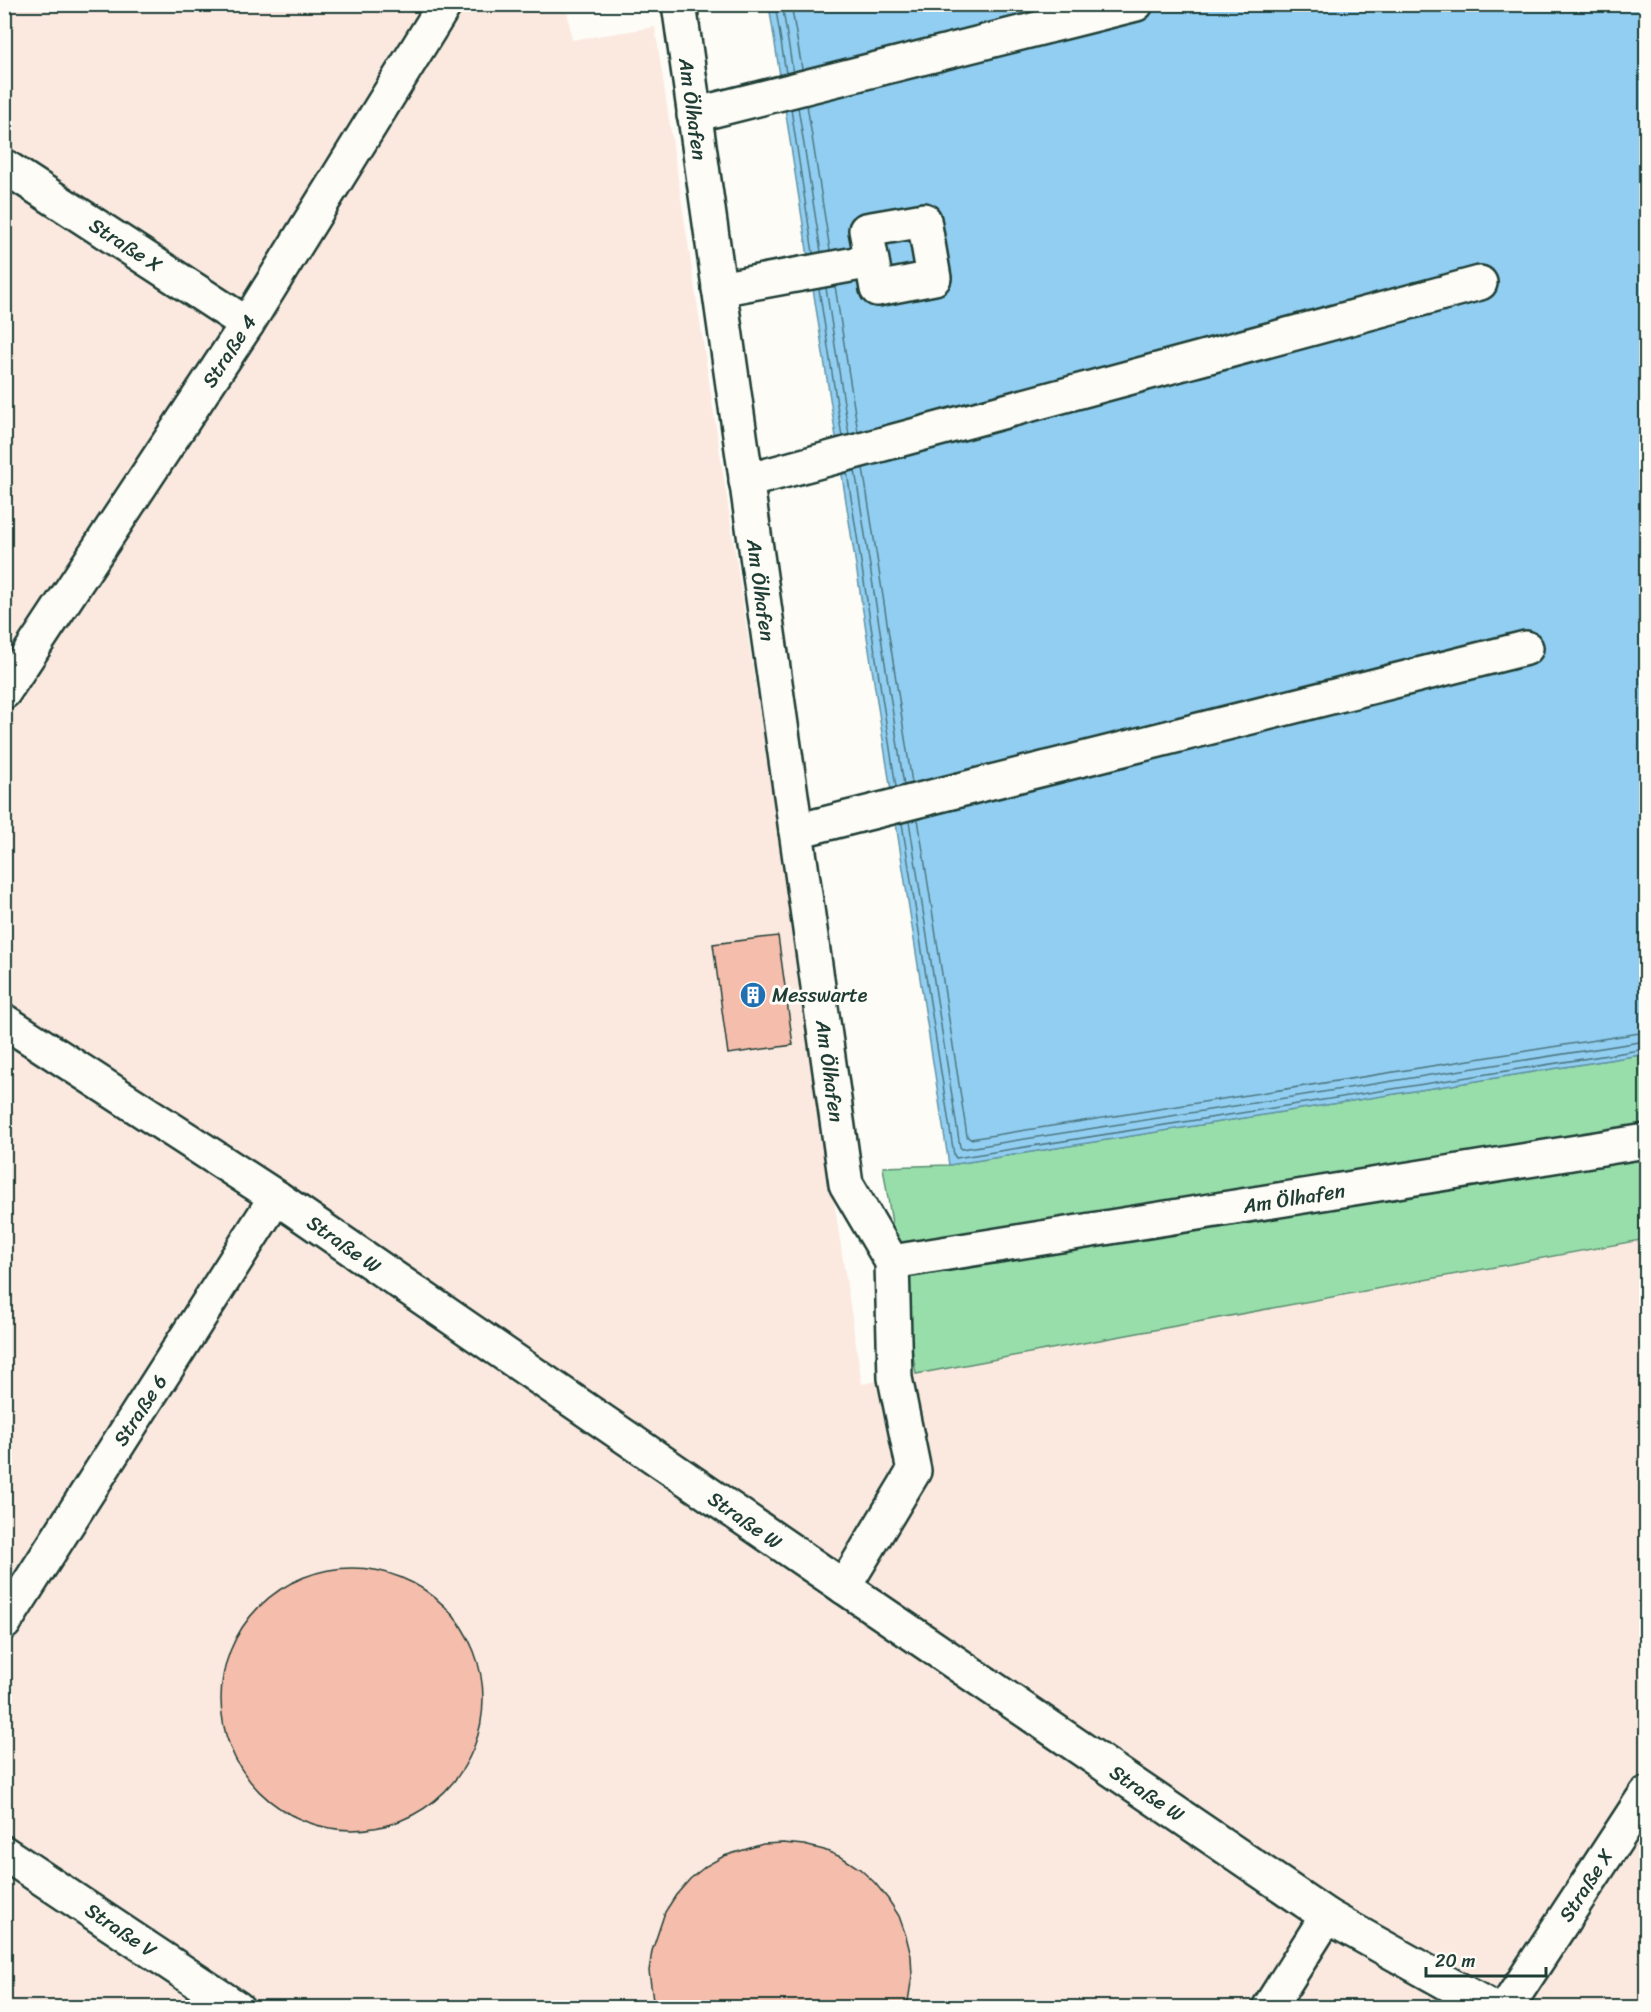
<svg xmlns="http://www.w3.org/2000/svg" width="1651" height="2012" font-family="Sriracha,sans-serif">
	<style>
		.built { fill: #fbe9e0 }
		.green { fill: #98deab; stroke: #5c8e70; stroke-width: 1.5 }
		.water { fill: #91cef1; stroke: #6394a5; stroke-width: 1.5 }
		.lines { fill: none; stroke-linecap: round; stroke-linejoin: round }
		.shore { stroke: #4d7780; stroke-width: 1.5 }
		.building { fill: #f5bdab; stroke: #1f3d34; stroke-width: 1.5 }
		.minor-casing { stroke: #1f3d34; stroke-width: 38 }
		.minor { stroke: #fdfcf7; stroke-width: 33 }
		.labels { text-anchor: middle; stroke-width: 6; stroke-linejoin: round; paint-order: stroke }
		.street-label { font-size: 20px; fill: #1f3d34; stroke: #fdfcf7 }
		.poi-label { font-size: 20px; fill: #1f3d34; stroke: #fdfcf7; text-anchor: start }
	</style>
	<rect width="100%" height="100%" fill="#fdfcf7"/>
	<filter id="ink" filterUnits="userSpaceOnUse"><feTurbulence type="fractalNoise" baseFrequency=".0167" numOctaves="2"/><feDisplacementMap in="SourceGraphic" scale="12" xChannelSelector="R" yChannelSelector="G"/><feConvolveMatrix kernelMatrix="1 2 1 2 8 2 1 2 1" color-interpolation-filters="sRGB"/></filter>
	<g filter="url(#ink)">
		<!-- built -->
		<polygon class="built" points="566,4 572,40 655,27 862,1384 1646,1239 1646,2007 5,2008 5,5"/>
		<!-- green -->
		<polygon class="green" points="1646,1054 1646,1239 916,1374 883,1167 949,1165"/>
		<!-- water -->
		<polygon class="water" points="769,5 1646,5 1646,1054 949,1165"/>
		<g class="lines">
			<!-- shore -->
			<g class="shore">
				<polyline points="775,4 786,73"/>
				<polyline points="782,4 793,72"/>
				<polyline points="791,4 802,69"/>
				<polyline points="807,105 830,250"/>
				<polyline points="798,107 821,252"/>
				<polyline points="791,109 813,253"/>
				<polyline points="835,286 858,432"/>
				<polyline points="826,288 849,435"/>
				<polyline points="819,289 842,437"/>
				<polyline points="863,468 912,783"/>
				<polyline points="855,470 904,785"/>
				<polyline points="847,472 896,787"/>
				<polyline points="918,819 967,1136 970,1139 1646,1032"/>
				<polyline points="909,821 960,1147 962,1149 1646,1041"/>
				<polyline points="902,823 954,1155 956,1158 1646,1049"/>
			</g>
		</g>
		<!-- building -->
		<g class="building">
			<polygon points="778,936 793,1045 728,1054 713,944"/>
			<circle cx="352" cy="1699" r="131"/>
			<polygon points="783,1843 804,1845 824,1850 843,1858 860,1869 875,1883 888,1899 899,1916 906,1936 911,1956 912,1976 907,2008 654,2008 649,1971 652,1951 665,1912 676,1895 690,1879 706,1866 724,1856 763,1844"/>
		</g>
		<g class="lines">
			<defs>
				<g id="minor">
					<polyline points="679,4 846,1184 892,1262 895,1378 914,1471 844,1587"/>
					<polyline points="694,115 1136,4"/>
					<polyline points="4,166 247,324"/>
					<polyline points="719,289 872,261 866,230 924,220 934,278 877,289 872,261"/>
					<polyline points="746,481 1480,283"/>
					<polyline points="4,692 247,324 445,4"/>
					<polyline points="796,831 1526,648"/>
					<polyline points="4,1021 276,1197 844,1587 1327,1916 1492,2008"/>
					<polyline points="892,1262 1646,1141"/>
					<polyline points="4,1623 276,1197"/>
					<polyline points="4,1853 237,2008"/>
					<polyline points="1269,2008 1327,1916"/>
					<polyline points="1506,2008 1646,1794"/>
				</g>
			</defs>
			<!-- minor casing -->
			<use href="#minor" class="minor-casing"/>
			<!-- minor -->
			<use href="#minor" class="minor"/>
		</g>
	</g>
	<!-- icons -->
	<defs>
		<symbol id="building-disc" viewBox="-11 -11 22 22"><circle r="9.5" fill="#1f6fb2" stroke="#fdfcf7"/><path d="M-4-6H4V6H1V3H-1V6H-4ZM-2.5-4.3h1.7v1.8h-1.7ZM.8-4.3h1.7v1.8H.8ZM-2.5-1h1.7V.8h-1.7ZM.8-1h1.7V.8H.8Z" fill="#fff"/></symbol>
	</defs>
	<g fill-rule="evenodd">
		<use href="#building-disc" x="738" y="980" width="30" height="30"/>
	</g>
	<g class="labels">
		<!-- street labels -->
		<g class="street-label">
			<text transform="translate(693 109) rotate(82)" y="7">Am Ölhafen</text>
			<text transform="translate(126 245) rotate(33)" y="7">Straße X</text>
			<text transform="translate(229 351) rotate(-57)" y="7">Straße 4</text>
			<text transform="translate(761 590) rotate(82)" y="7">Am Ölhafen</text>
			<text transform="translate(830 1071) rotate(82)" y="7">Am Ölhafen</text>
			<text transform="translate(1294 1198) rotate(-9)" y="7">Am Ölhafen</text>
			<text transform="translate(344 1244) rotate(35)" y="7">Straße W</text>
			<text transform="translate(140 1410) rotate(-57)" y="7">Straße 6</text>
			<text transform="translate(745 1520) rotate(35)" y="7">Straße W</text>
			<text transform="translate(1147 1793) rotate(34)" y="7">Straße W</text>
			<text transform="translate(1586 1885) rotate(-57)" y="7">Straße X</text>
			<text transform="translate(121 1930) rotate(34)" y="7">Straße V</text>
		</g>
		<!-- poi labels -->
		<g class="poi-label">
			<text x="772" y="1002">Messwarte</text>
		</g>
	</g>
	<!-- margin -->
	<rect width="1651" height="2012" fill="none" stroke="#fdfcf7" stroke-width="24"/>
	<rect x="12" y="12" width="1627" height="1988" fill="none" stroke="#1f3d34" stroke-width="2" filter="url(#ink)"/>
	<!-- scale -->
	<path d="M1426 1967v9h120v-9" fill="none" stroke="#1f3d34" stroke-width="3"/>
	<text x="1435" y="1967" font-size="18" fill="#1f3d34" stroke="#fdfcf7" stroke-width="4.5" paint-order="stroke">20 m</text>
</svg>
